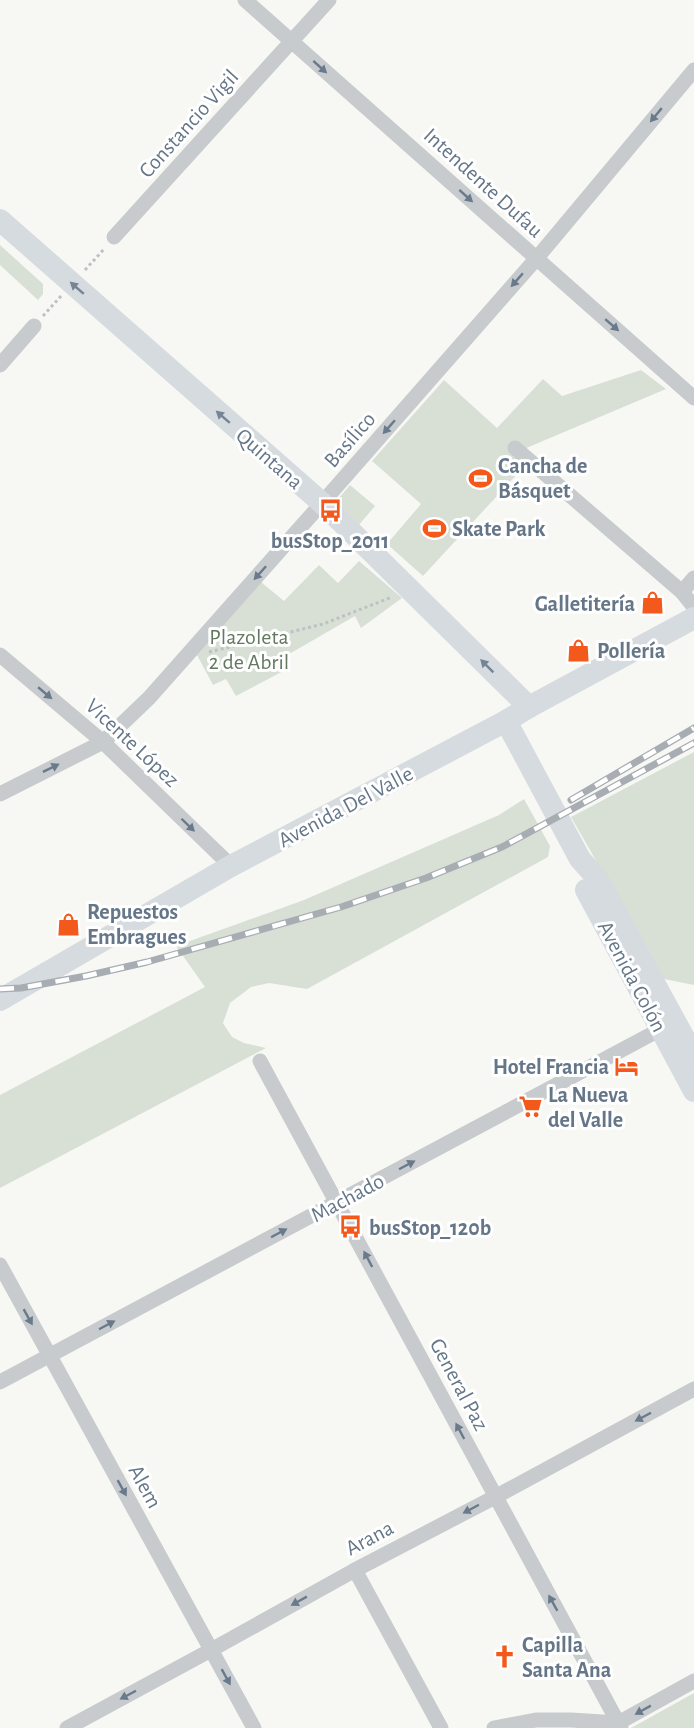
<svg xmlns="http://www.w3.org/2000/svg" width="694" height="1728" font-family="'Alegreya Sans',sans-serif">
	<style>
		.green { fill: #d8e0d5 }
		.lines { fill: none; stroke-linecap: round; stroke-linejoin: round }
		.path { stroke: #bec1c3; stroke-width: 3; stroke-dasharray: 3 3; stroke-linecap: butt }
		.street { stroke: #c7cbce; stroke-width: 15 }
		.secondary { stroke: #d6dbe0; stroke-width: 22 }
		.rail-casing { stroke: #a7adb3; stroke-width: 7 }
		.rail { stroke: #fff; stroke-width: 4.5; stroke-dasharray: 14; stroke-linecap: butt }
		.oneway { fill: #697a8c }
		.oneway2 { fill: #758595 }
		.labels { text-anchor: middle; stroke-width: 6; stroke-linejoin: round; paint-order: stroke }
		.street-label { font-size: 22px; fill: #647688; stroke: #fff }
		.poi-label { font-size: 22px; font-weight: bold; fill: #647688; stroke: #fff; text-anchor: start }
		.park-label { font-size: 22px; fill: #63795f; stroke: #fff }
	</style>
	<rect width="100%" height="100%" fill="#f7f8f4"/>
	<!-- green -->
	<g class="green">
		<polygon points="0,245 43,284 43,294 38,300 0,265"/>
		<polygon points="641,370 666,389 524,449 533,457 423,576 387,544 421,504 372,461 444,380 497,428 543,379 562,396"/>
		<polygon points="350,485 375,506 358,526 333,505"/>
		<polygon points="359,561 402,598 361,628 355,616 284,657 289,668 236,696 226,679 213,685 197,655 261,582 284,601 319,565 338,583"/>
		<polygon points="694,752 694,985 664,979 571,817"/>
		<polygon points="524,799 550,846 548,857 307,989 269,983 251,987 230,1003 223,1023 232,1037 244,1043 266,1048 0,1188 0,1095 205,987 176,946 304,900 499,815"/>
		<polygon points="694,1693 694,1728 631,1728"/>
	</g>
	<g class="lines">
		<!-- path -->
		<g class="path">
			<polyline points="85,270 105,248"/>
			<polyline points="43,316 61,296"/>
			<polyline points="209,652 323,624 392,597"/>
		</g>
		<!-- street -->
		<g class="street">
			<polyline points="245,0 694,398"/>
			<polyline points="114,237 329,0"/>
			<polyline points="0,365 34,326"/>
			<polyline points="515,448 682,592 694,607"/>
			<polyline points="682,592 694,578"/>
			<polyline points="0,655 103,742 231,866"/>
			<polyline points="0,794 103,742 149,698 322,503 536,259 694,70"/>
			<polyline points="260,1061 621,1728"/>
			<polyline points="0,1265 254,1728"/>
			<polyline points="0,1382 661,1029"/>
			<polyline points="355,1570 441,1728"/>
			<polyline points="67,1728 211,1650 355,1570 495,1497 694,1389"/>
			<polyline points="494,1728 536,1720 571,1720 618,1723 694,1681"/>
		</g>
		<!-- secondary -->
		<g class="secondary">
			<polyline points="0,220 322,503 529,707"/>
			<polyline points="506,721 580,859 597,878 694,1056"/>
			<polyline points="586,890 694,1091"/>
			<polyline points="0,1000 231,866 506,721 529,707 694,618"/>
		</g>
		<defs>
			<g id="rail">
				<polyline points="571,800 694,728"/>
				<polyline points="0,989 21,988 86,976 147,962 341,907 426,878 502,847 694,743"/>
			</g>
		</defs>
		<!-- rail casing -->
		<use href="#rail" class="rail-casing"/>
		<!-- rail -->
		<use href="#rail" class="rail"/>
	</g>
	<!-- one-way arrows -->
	<defs><path id="oneway-solid" d="M-6-.8H1V-3.2L6.5 0L1 3.2V.8H-6Z" transform="scale(1.5)"/></defs>
	<g class="oneway">
		<use href="#oneway-solid" transform="translate(320 67) rotate(42)"/>
		<use href="#oneway-solid" transform="translate(656 115) rotate(130)"/>
		<use href="#oneway-solid" transform="translate(466 196) rotate(42)"/>
		<use href="#oneway-solid" transform="translate(517 280) rotate(131)"/>
		<use href="#oneway-solid" transform="translate(612 325) rotate(41)"/>
		<use href="#oneway-solid" transform="translate(389 427) rotate(131)"/>
		<use href="#oneway-solid" transform="translate(260 573) rotate(132)"/>
		<use href="#oneway-solid" transform="translate(45 693) rotate(40)"/>
		<use href="#oneway-solid" transform="translate(51 768) rotate(-26)"/>
		<use href="#oneway-solid" transform="translate(188 825) rotate(44)"/>
		<use href="#oneway-solid" transform="translate(407 1165) rotate(-28)"/>
		<use href="#oneway-solid" transform="translate(279 1233) rotate(-28)"/>
		<use href="#oneway-solid" transform="translate(368 1259) rotate(-118)"/>
		<use href="#oneway-solid" transform="translate(28 1317) rotate(61)"/>
		<use href="#oneway-solid" transform="translate(107 1325) rotate(-28)"/>
		<use href="#oneway-solid" transform="translate(643 1417) rotate(152)"/>
		<use href="#oneway-solid" transform="translate(460 1431) rotate(-118)"/>
		<use href="#oneway-solid" transform="translate(122 1488) rotate(61)"/>
		<use href="#oneway-solid" transform="translate(471 1509) rotate(152)"/>
		<use href="#oneway-solid" transform="translate(299 1601) rotate(151)"/>
		<use href="#oneway-solid" transform="translate(553 1603) rotate(-119)"/>
		<use href="#oneway-solid" transform="translate(226 1677) rotate(61)"/>
		<use href="#oneway-solid" transform="translate(128 1695) rotate(152)"/>
		<use href="#oneway-solid" transform="translate(643 1710) rotate(151)"/>
	</g>
	<g class="oneway2">
		<use href="#oneway-solid" transform="translate(77 288) rotate(-139)"/>
		<use href="#oneway-solid" transform="translate(223 417) rotate(-139)"/>
		<use href="#oneway-solid" transform="translate(487 666) rotate(-135)"/>
	</g>
	<!-- icons -->
	<defs>
		<symbol id="stadium-bare" viewBox="-9 -9 18 18"><path d="M0-5a6.5 5 0 1 0 0 10a6.5 5 0 1 0 0-10ZM-3.5-1.8h7v3.6h-7Z" fill="#f2591a" stroke="#fff" stroke-width="2.5" paint-order="stroke"/></symbol>
		<symbol id="bus-bare" viewBox="-9 -9 18 18"><path d="M-5-6H5V4H4V6H2V4H-2V6H-4V4H-5ZM-3.5-4V0h7V-4ZM-3.5 1.2v1.5H-2V1.2ZM2 1.2v1.5H3.5V1.2Z" fill="#f2591a" stroke="#fff" stroke-width="2.5" paint-order="stroke"/></symbol>
		<symbol id="shop-bare" viewBox="-9 -9 18 18"><path d="M-5-2.5h2.3a2.7 3.5 0 0 1 5.4 0H5L5.5 6h-11ZM-1.5-2.5h3a1.5 2.3 0 0 0-3 0Z" fill="#f2591a" stroke="#fff" stroke-width="2.5" paint-order="stroke"/></symbol>
		<symbol id="hotel-bare" viewBox="-9 -9 18 18"><path d="M-6-4.5h1.5V1H6V5H4.5V3h-9V5H-6ZM-4 0a1.8 1.8 0 1 1 3.6 0ZM.5 0V-2.5h3Q6-2.5 6 0Z" fill="#f2591a" stroke="#fff" stroke-width="2.5" paint-order="stroke"/></symbol>
		<symbol id="supermarket-bare" viewBox="-9 -9 18 18"><path d="M-6-5.5h2.5l.6 2H6L4.5 2H-2.5L-4.4-4H-6ZM-1.5 3.2a1.3 1.3 0 1 0 .1 0ZM3 3.2a1.3 1.3 0 1 0 .1 0Z" fill="#f2591a" stroke="#fff" stroke-width="2.5" paint-order="stroke"/></symbol>
		<symbol id="church-bare" viewBox="-9 -9 18 18"><path d="M-1.2-6h2.4v3.5h3.3v2.4h-3.3V6h-2.4V-.1h-3.3v-2.4h3.3Z" fill="#f2591a" stroke="#fff" stroke-width="2.5" paint-order="stroke"/></symbol>
	</defs>
	<g fill-rule="evenodd">
		<use href="#stadium-bare" x="464" y="462" width="33" height="33"/>
		<use href="#bus-bare" x="314" y="494" width="33" height="33"/>
		<use href="#stadium-bare" x="418" y="512" width="33" height="33"/>
		<use href="#shop-bare" x="636" y="586" width="33" height="33"/>
		<use href="#shop-bare" x="562" y="634" width="33" height="33"/>
		<use href="#shop-bare" x="52" y="908" width="33" height="33"/>
		<use href="#hotel-bare" x="610" y="1050" width="33" height="33"/>
		<use href="#supermarket-bare" x="514" y="1090" width="33" height="33"/>
		<use href="#bus-bare" x="334" y="1210" width="33" height="33"/>
		<use href="#church-bare" x="488" y="1640" width="33" height="33"/>
	</g>
	<g class="labels">
		<!-- street labels -->
		<g class="street-label">
			<text transform="translate(188 123) rotate(-48)" y="8">Constancio Vigil</text>
			<text transform="translate(484 182) rotate(42)" y="8">Intendente Dufau</text>
			<text transform="translate(349 439) rotate(-49)" y="8">Basílico</text>
			<text transform="translate(270 458) rotate(41)" y="8">Quintana</text>
			<text transform="translate(133 742) rotate(43)" y="8">Vicente López</text>
			<text transform="translate(345 806) rotate(-28)" y="8">Avenida Del Valle</text>
			<text transform="translate(633 976) rotate(62)" y="8">Avenida Colón</text>
			<text transform="translate(347 1197) rotate(-28)" y="8">Machado</text>
			<text transform="translate(460 1384) rotate(62)" y="8">General Paz</text>
			<text transform="translate(146 1486) rotate(61)" y="8">Alem</text>
			<text transform="translate(369 1537) rotate(-28)" y="8">Arana</text>
		</g>
		<!-- poi labels -->
		<g class="poi-label">
			<text x="498" y="473">Cancha de<tspan x="498" dy="25">Básquet</tspan></text>
			<text x="452" y="536">Skate Park</text>
			<text x="330" y="548" text-anchor="middle">busStop_2011</text>
			<text x="635" y="611" text-anchor="end">Galletitería</text>
			<text x="597" y="658">Pollería</text>
			<text x="87" y="919">Repuestos<tspan x="87" dy="25">Embragues</tspan></text>
			<text x="609" y="1074" text-anchor="end">Hotel Francia</text>
			<text x="548" y="1102">La Nueva<tspan x="548" dy="25">del Valle</tspan></text>
			<text x="369" y="1235">busStop_120b</text>
			<text x="522" y="1652">Capilla<tspan x="522" dy="25">Santa Ana</tspan></text>
		</g>
		<!-- park labels -->
		<g class="park-label">
			<text x="249" y="644">Plazoleta<tspan x="249" dy="25">2 de Abril</tspan></text>
		</g>
	</g>
</svg>
